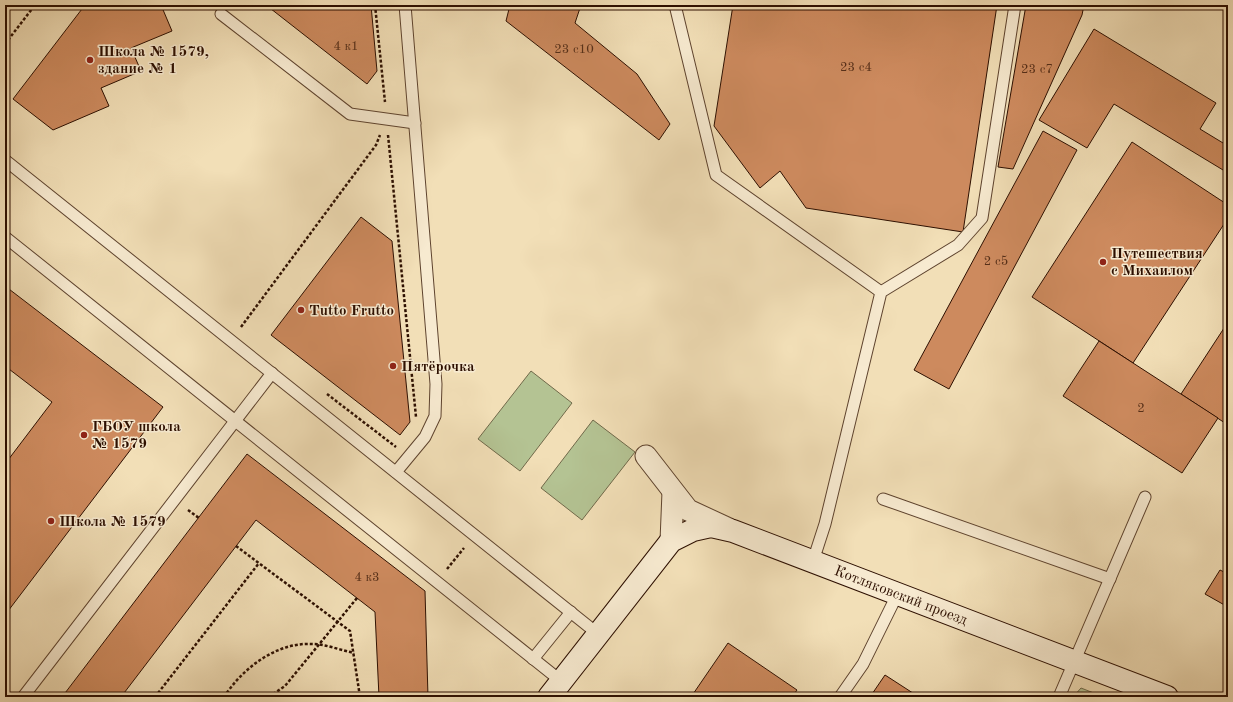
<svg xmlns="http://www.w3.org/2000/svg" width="1233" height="702" font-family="'Old Standard TT',serif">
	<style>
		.green { fill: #b4c393; stroke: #70694a }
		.building { fill: #cd8a5e; stroke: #2d0f00 }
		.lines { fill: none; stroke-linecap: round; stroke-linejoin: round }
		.lane-casing { stroke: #5e432e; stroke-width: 13 }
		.street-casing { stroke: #5e432e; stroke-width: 23 }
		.secondary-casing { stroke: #2d0f00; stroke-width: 24 }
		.path { stroke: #2d0f00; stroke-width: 2.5; stroke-dasharray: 3 2; stroke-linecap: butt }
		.lane { stroke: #f7ead0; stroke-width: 11 }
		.street { stroke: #f7ead0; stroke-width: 21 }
		.secondary { stroke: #f7ead0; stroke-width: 22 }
		.poi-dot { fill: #8f2418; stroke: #f7ead0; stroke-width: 1.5 }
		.labels { text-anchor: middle; stroke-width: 3; stroke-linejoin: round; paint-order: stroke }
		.number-label { font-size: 13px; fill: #552e18 }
		.poi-label { font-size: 15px; font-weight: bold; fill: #2d0f00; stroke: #f7ead0; text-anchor: start }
		.street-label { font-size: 15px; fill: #2d0f00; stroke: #f7ead0 }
	</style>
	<rect width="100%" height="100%" fill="#f2dfb7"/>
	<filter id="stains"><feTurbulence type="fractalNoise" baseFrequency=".005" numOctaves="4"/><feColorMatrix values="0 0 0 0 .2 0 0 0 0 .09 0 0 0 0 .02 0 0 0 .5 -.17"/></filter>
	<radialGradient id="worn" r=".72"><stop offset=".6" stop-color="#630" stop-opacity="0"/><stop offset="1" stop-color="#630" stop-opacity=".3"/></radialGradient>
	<!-- green -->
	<g class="green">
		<polygon points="531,371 572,403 520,471 478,439"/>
		<polygon points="593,420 635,452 582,520 541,488"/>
		<polygon points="1081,688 1104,697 1073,697"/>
	</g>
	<!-- building -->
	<g class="building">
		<polygon points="85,5 161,5 172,31 131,48 141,71 101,88 109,106 53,130 13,99"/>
		<polygon points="266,5 371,5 377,71 367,84"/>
		<polygon points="510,5 581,5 575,23 637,74 670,124 659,140 506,21"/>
		<polygon points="733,5 997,5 963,232 806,208 780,171 760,188 714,126"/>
		<polygon points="1026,5 1084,5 1082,15 1013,169 998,167"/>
		<polygon points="1094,29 1216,103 1200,129 1228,146 1228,173 1114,104 1087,148 1039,120"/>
		<polygon points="1043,131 1077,150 949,389 914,370"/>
		<polygon points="1132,142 1228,205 1228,218 1133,363 1032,297"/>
		<polygon points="361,217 392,241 410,422 400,435 271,335"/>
		<polygon points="5,286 163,407 5,615 5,464 52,402 5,366"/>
		<polygon points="1228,322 1228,425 1181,394"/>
		<polygon points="1099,341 1218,418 1182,473 1063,396"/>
		<polygon points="247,454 425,591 428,697 379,697 375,612 256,520 121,697 62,697"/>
		<polygon points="1220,570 1228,574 1228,607 1205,594"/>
		<polygon points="728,643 797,690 792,697 691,697"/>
		<polygon points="885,675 919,697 870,697"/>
	</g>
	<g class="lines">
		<defs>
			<g id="lane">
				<polyline points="675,5 716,175 881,292"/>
				<polyline points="221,14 350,114 415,123"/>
				<polyline points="5,160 598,634"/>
				<polyline points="5,237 561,681"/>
				<polyline points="396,472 425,437 435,416 436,384 405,5"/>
				<polyline points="883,499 1110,579"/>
				<polyline points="813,561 825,524 881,292 958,245 982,218 1015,5"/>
				<polyline points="533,659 571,612"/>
				<polyline points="23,697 272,373"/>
				<polyline points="840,697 863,664 898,593"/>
				<polyline points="1059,697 1145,497"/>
			</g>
			<g id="street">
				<polyline points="646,456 688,510 729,529"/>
				<polyline points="671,541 673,492"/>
			</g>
			<polyline id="secondary" points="549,697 671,541 693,530 711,526 733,531 1167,697"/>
		</defs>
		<!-- lane casing -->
		<use href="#lane" class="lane-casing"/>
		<!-- street casing -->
		<use href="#street" class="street-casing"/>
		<!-- secondary casing -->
		<use href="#secondary" class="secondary-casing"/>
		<!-- path -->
		<g class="path">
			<polyline points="375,5 385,102"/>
			<polyline points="5,10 9,5"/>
			<polyline points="5,44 35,5"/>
			<polyline points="388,135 416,417"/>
			<polyline points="241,327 376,145 380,135"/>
			<polyline points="327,394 396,447"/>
			<polyline points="188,510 199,518"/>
			<polyline points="236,546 350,631 360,697"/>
			<polyline points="447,569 464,548"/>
			<polyline points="155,697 259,563"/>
			<path d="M224,697C242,669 276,642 312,644C325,644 340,650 354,653"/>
			<polyline points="269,697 285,686 357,598"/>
		</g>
		<!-- lane -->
		<use href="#lane" class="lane"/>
		<!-- street -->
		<use href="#street" class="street"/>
		<!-- secondary -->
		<use href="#secondary" class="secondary"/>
	</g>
	<!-- markers -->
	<g class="poi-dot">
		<circle cx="90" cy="60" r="4"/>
		<circle cx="1103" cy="262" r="4"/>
		<circle cx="301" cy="310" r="4"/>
		<circle cx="393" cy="366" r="4"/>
		<circle cx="84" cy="435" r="4"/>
		<circle cx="51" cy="521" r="4"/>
	</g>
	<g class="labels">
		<!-- number labels -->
		<g class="number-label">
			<text x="346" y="50">4 к1</text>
			<text x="574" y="53">23 с10</text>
			<text x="856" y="71">23 с4</text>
			<text x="1037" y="73">23 с7</text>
			<text x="996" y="265">2 с5</text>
			<text x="1141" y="412">2</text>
			<text x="367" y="581">4 к3</text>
		</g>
		<!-- poi labels -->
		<g class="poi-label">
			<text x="98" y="56">Школа № 1579,<tspan x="98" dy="17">здание № 1</tspan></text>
			<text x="1111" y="258">Путешествия<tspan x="1111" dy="17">с Михаилом</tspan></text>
			<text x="309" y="315">Tutto Frutto</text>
			<text x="401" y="371">Пятёрочка</text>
			<text x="92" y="431">ГБОУ школа<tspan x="92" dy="17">№ 1579</tspan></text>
			<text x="59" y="526">Школа № 1579</text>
		</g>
		<!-- street labels -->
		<g class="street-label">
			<text transform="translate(901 595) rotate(21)" y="5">Котляковский проезд</text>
		</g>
	</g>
	<!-- margin -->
	<rect width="1233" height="702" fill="none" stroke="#f2dfb7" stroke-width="20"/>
	<rect x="6" y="6" width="1221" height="690" fill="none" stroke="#2d0f00" stroke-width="2"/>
	<rect x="10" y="10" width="1213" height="682" fill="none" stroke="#2d0f00"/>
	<rect width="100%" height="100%" filter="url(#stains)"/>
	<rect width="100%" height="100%" fill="url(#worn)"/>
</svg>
